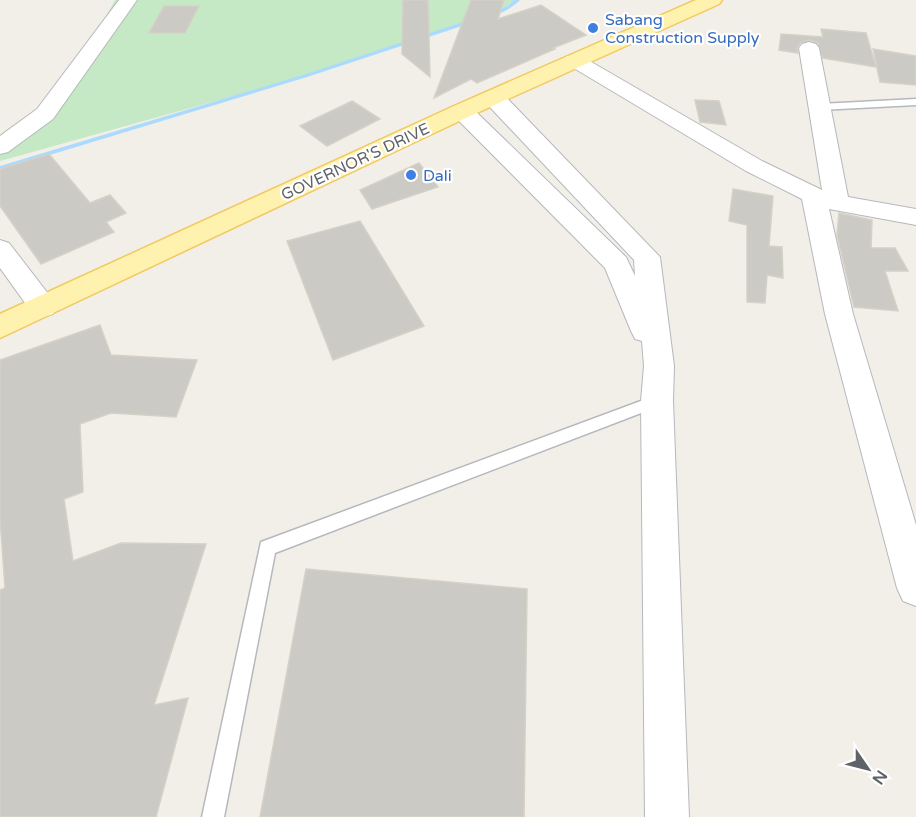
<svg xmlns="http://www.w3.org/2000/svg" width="916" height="817" font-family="'Varela Round',sans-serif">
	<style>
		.green { fill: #c5e8c5 }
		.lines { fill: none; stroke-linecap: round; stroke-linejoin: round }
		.stream { fill: #aadaff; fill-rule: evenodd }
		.building { fill: #cccac5; stroke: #d6d1c6; stroke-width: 1.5 }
		.lane-casing { stroke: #b5b8bc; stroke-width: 3 }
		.street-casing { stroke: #b5b8bc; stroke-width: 2 }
		.primary-casing { stroke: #f2c960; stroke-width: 3 }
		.lane { fill: #fff; fill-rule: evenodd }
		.street { fill: #fff; fill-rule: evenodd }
		.primary { fill: #fff2af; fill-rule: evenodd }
		.shop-dot { fill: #3f7fe0; stroke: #fff; stroke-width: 2 }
		.labels { text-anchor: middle; stroke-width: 4.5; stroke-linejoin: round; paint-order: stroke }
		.far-shop-label { font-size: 16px; fill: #366cbe; stroke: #fff; text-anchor: start }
		.far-street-label { font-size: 16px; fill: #5f6368; stroke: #fff }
	</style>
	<rect width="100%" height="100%" fill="#f1efe8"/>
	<!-- green -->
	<polygon class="green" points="115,0 517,0 496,13 305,76 0,161 0,148 74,74"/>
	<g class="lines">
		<!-- stream -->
		<g class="stream">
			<path d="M514,0H520C512,8 497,17 487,15L509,5Z"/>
			<polygon points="472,19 475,21 474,22 307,77 0,170 0,166 303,75"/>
		</g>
	</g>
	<!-- building -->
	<g class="building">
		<polygon points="403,0 428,0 430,77 402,54"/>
		<polygon points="471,0 504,0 498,19 541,5 586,35 553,48 555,49 477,83 471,79 434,98"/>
		<polygon points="164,6 199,6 185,33 149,33"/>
		<polygon points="821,29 866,33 876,67 823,58 818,43 810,40 800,43 797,48 798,53 779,50 781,34 823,37"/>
		<polygon points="873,49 916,56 916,85 880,82"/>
		<polygon points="695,100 719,101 726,125 700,122"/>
		<polygon points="352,101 380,119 327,146 300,126"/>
		<polygon points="49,154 90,203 110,195 126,213 106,222 114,232 41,264 0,206 0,169"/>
		<polygon points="419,163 438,187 372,209 360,190"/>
		<polygon points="733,189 773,196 769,246 782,247 783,278 767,275 765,303 747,302 747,225 729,221"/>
		<polygon points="839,213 872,220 871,248 895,248 908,271 885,271 898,311 854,307 837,235"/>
		<polygon points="360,221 424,326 333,360 287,241"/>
		<polygon points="100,325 111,355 197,360 176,417 111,413 80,424 83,492 64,499 73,561 121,543 206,544 154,705 188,698 156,817 0,817 0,590 5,588 0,518 0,360"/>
		<polygon points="306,569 527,589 524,817 260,817"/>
	</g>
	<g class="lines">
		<defs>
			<g id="lane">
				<polygon points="916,99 916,105 820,110 815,107 820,104"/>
				<polygon points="657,395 662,397 664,401 662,405 275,553 224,817 202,817 261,542"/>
			</g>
			<g id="street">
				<polygon points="119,0 137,0 53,119 8,152 0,154 0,136 37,109"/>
				<polygon points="809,42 816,44 819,48 848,197 916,209 916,225 829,209 853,314 916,525 916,606 903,601 897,588 825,314 802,199 746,171 567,64 564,60 567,56 581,56 762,161 822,190 799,48 802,44"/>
				<polygon points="494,92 502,93 660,257 674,366 673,401 689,817 645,817 641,401 644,366 642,341 635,339 631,331 605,268 454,116 451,111 454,106 462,104 470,106 626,257 635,276 634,260 486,103 483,98 486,93"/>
				<polygon points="0,240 9,243 53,300 57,307 53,314 43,317 33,314 0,268"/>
			</g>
			<polygon id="primary" points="696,0 722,0 719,4 470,116 0,338 0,314 454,106"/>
		</defs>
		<!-- lane casing -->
		<use href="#lane" class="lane-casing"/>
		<!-- street casing -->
		<use href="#street" class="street-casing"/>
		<!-- primary casing -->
		<use href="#primary" class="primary-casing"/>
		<!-- lane -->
		<use href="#lane" class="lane"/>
		<!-- street -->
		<use href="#street" class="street"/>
		<!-- primary -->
		<use href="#primary" class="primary"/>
	</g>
	<!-- markers -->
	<g class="shop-dot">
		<circle cx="593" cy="28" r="6"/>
		<circle cx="411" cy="175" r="6"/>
	</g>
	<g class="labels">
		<!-- far-shop labels -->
		<g class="far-shop-label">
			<text x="605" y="25">Sabang<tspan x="605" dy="18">Construction Supply</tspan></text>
			<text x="423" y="181">Dali</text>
		</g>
		<!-- far-street labels -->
		<g class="far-street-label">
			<text transform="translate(355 161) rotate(-25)" y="6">GOVERNOR'S DRIVE</text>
		</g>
	</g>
	<!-- north arrow -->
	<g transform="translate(868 769) rotate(125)" stroke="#ffffff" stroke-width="4.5" paint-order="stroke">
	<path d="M0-4.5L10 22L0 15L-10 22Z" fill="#5f6368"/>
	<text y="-9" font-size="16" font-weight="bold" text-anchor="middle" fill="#5f6368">N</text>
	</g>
</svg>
